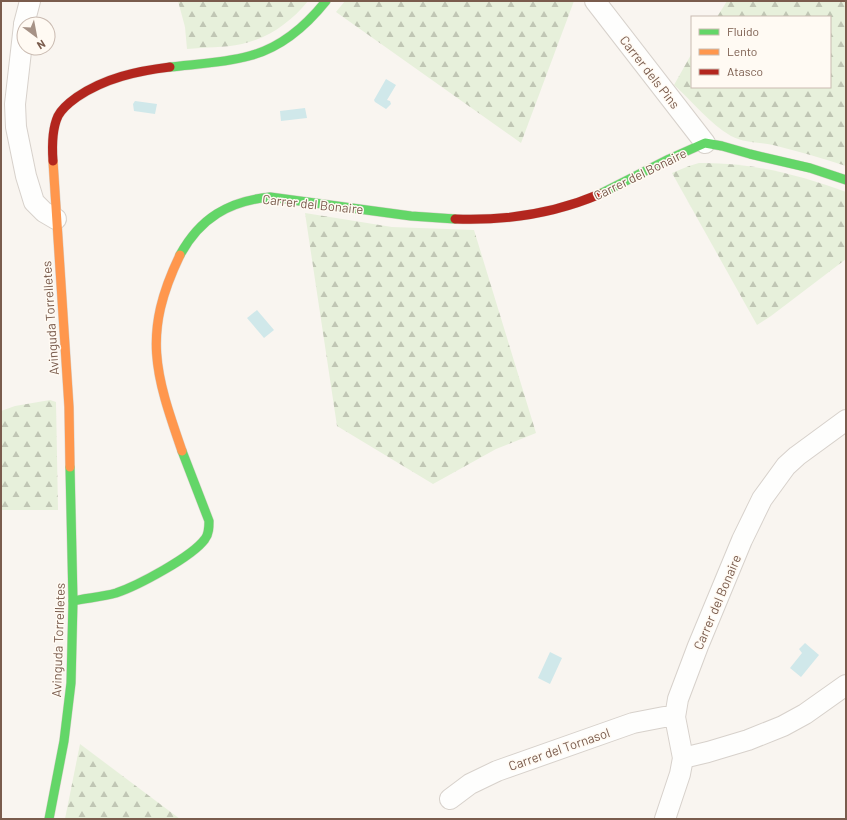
<svg xmlns="http://www.w3.org/2000/svg" width="847" height="820" font-family="Barlow,sans-serif">
	<style>
		.forest { fill: url(#forest-firs) }
		.water { fill: #d0e8ea }
		.lines { fill: none; stroke-linecap: round; stroke-linejoin: round }
		.street-casing { stroke: #d7d1cb; stroke-width: 22 }
		.fast-casing { stroke: #d9d2cb; stroke-width: 10 }
		.slow-casing { stroke: #d9d2cb; stroke-width: 10 }
		.jam-casing { stroke: #d9d2cb; stroke-width: 10 }
		.street { stroke: #fefefd; stroke-width: 20 }
		.fast { stroke: #63d668; stroke-width: 9 }
		.slow { stroke: #ff974d; stroke-width: 9 }
		.jam { stroke: #b3261e; stroke-width: 9 }
		.labels { text-anchor: middle; stroke-width: 3; stroke-linejoin: round; paint-order: stroke }
		.street-label { font-size: 13px; fill: #7a5c4d; stroke: #fffaf3 }
	</style>
	<defs>
		<pattern id="forest-firs" width="22" height="20" patternUnits="userSpaceOnUse"><rect width="22" height="20" fill="#e7f0db"/><path d="M5 1l3.5 6h-7zM16 11l3.5 6h-7z" fill="#c0c6b4"/></pattern>
	</defs>
	<rect width="100%" height="100%" fill="#f9f5f0"/>
	<!-- forest -->
	<g class="forest">
		<path d="M178,1H308C291,22 269,38 242,44C224,48 205,47 187,49L185,27Z"/>
		<polygon points="345,1 574,1 521,143 336,12"/>
		<path d="M727,1H846V166C822,158 797,151 773,145C759,142 744,143 731,136C710,124 692,101 674,85L692,53V87H830V17H717Z"/>
		<path d="M699,163C750,162 799,175 846,192V259L771,316L757,325L672,173L689,166Z"/>
		<polygon points="305,213 392,227 474,230 536,433 496,449 433,484 337,426"/>
		<polygon points="50,400 56,402 58,510 1,510 1,411 15,406"/>
		<polygon points="80,744 180,819 65,819"/>
	</g>
	<!-- water -->
	<g class="water">
		<polygon points="386,79 396,85 387,100 390,101 391,104 386,109 375,102 374,100"/>
		<polygon points="135,101 157,104 155,114 134,111 133,104"/>
		<polygon points="305,108 307,118 281,121 280,111"/>
		<polygon points="257,310 274,330 264,338 247,318"/>
		<polygon points="805,643 819,655 801,677 790,668 802,653 799,649"/>
		<polygon points="550,652 562,658 550,684 538,678"/>
	</g>
	<g class="lines">
		<defs>
			<g id="street">
				<polyline points="595,1 705,143"/>
				<polyline points="24,24 30,1"/>
				<polyline points="24,25 15,104 16,127 26,176 34,202 44,212 56,219"/>
				<polyline points="683,758 708,752 748,740 783,726 805,714 846,685"/>
				<polyline points="450,799 470,784 497,771 633,723 664,717 675,717"/>
				<polyline points="665,819 680,774 683,758 675,717 678,699 698,646 742,540 762,499 786,466 797,456 846,420"/>
			</g>
			<g id="fast">
				<path d="M170,67C196,64 224,63 249,56C281,48 306,26 326,1"/>
				<polyline points="600,194 669,159 705,143 722,146 750,154 810,168 846,180"/>
				<path d="M180,255C200,218 229,201 270,197L411,216L455,219"/>
				<path d="M73,601C87,598 102,597 116,593C137,586 192,557 205,539C209,534 209,527 209,521L182,451"/>
				<polyline points="49,819 64,741 71,683 73,601 70,467"/>
			</g>
			<g id="slow">
				<polyline points="53,161 69,407 70,467"/>
				<path d="M180,255C142,334 155,373 182,451"/>
			</g>
			<g id="jam">
				<path d="M53,161C52,147 52,129 58,116C62,108 70,102 77,97C105,78 137,71 170,67"/>
				<path d="M455,219C505,221 553,214 600,194"/>
			</g>
		</defs>
		<!-- street casing -->
		<use href="#street" class="street-casing"/>
		<!-- fast casing -->
		<use href="#fast" class="fast-casing"/>
		<!-- slow casing -->
		<use href="#slow" class="slow-casing"/>
		<!-- jam casing -->
		<use href="#jam" class="jam-casing"/>
		<!-- street -->
		<use href="#street" class="street"/>
		<!-- fast -->
		<use href="#fast" class="fast"/>
		<!-- slow -->
		<use href="#slow" class="slow"/>
		<!-- jam -->
		<use href="#jam" class="jam"/>
	</g>
	<g class="labels">
		<!-- street labels -->
		<g class="street-label">
			<text transform="translate(650 72) rotate(52)" y="5">Carrer dels Pins</text>
			<text transform="translate(640 174) rotate(-26)" y="5">Carrer del Bonaire</text>
			<text transform="translate(313 204) rotate(6)" y="5">Carrer del Bonaire</text>
			<text transform="translate(50 318) rotate(-94)" y="5">Avinguda Torrelletes</text>
			<text transform="translate(717 602) rotate(-67)" y="5">Carrer del Bonaire</text>
			<text transform="translate(58 640) rotate(-88)" y="5">Avinguda Torrelletes</text>
			<text transform="translate(559 749) rotate(-19)" y="5">Carrer del Tornasol</text>
		</g>
	</g>
	<!-- border -->
	<rect width="847" height="820" fill="none" stroke="#7a5c4d" stroke-width="4"/>
	<!-- legend -->
	<rect x="691" y="16" width="140" height="72" fill="#fffaf3" stroke="#cabbb1"/>
	<rect x="699" y="29" width="20" height="6" fill="#63d668" stroke="#cabbb1"/>
	<text x="727" y="36" font-size="12" fill="#7a5c4d">Fluido</text>
	<rect x="699" y="49" width="20" height="6" fill="#ff974d" stroke="#cabbb1"/>
	<text x="727" y="56" font-size="12" fill="#7a5c4d">Lento</text>
	<rect x="699" y="69" width="20" height="6" fill="#b3261e" stroke="#cabbb1"/>
	<text x="727" y="76" font-size="12" fill="#7a5c4d">Atasco</text>
	<!-- north arrow -->
	<g transform="translate(36 36) rotate(148)"><circle r="19" fill="#fffaf3" stroke="#cabbb1"/>
	<path d="M0-3L7 15L0 10L-7 15Z" fill="#a69286"/>
	<text y="-6" font-size="11" font-weight="bold" text-anchor="middle" fill="#7a5c4d">N</text>
	</g>
</svg>
